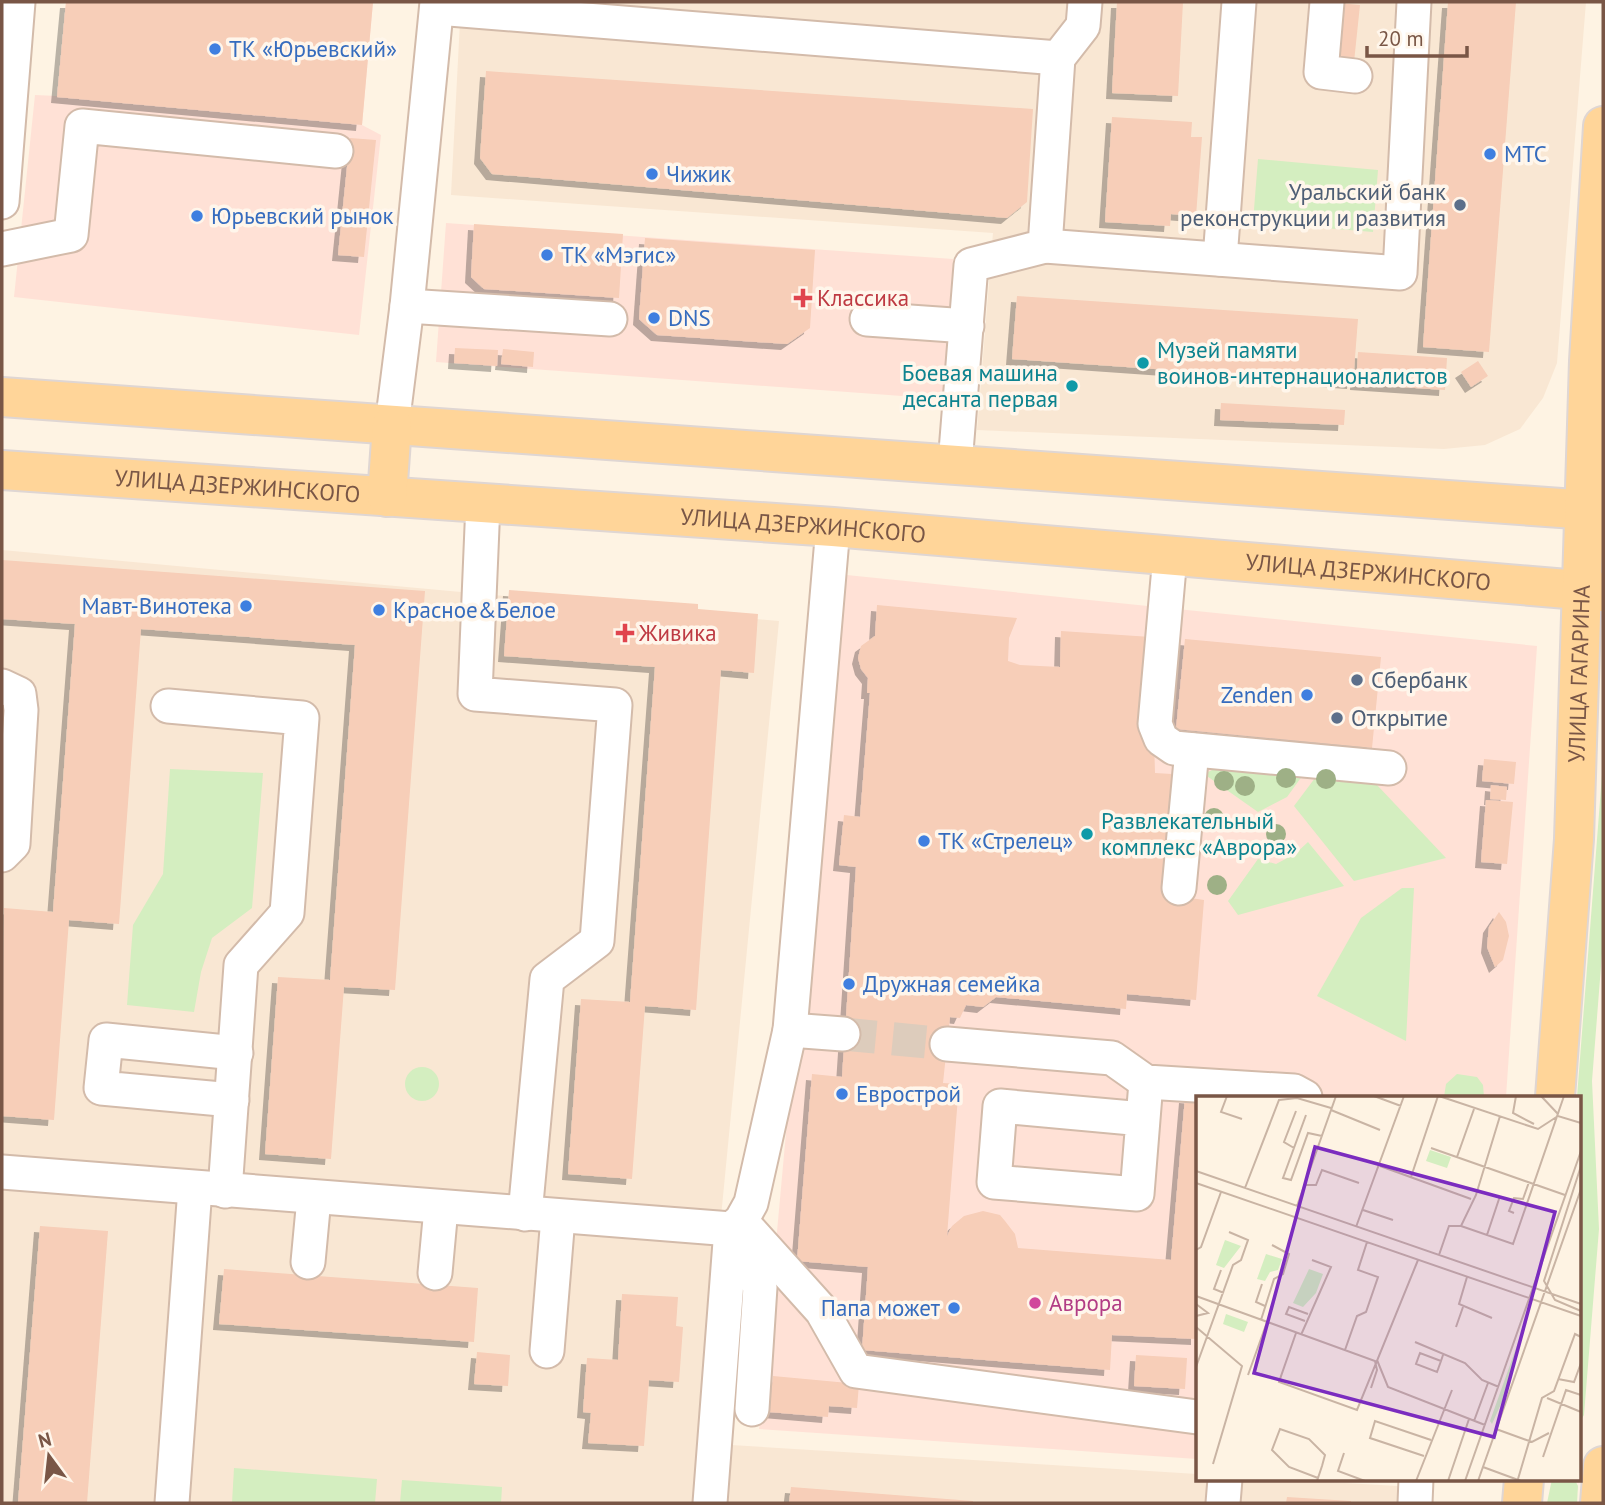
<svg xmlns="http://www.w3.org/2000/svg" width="1605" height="1505" font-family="'PT Sans',sans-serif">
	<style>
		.residential { fill: #f9e7d3 }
		.commercial { fill: #ffe1d6 }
		.green { fill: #d4eec0 }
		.building { fill: #f7ceb8; filter: url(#shadow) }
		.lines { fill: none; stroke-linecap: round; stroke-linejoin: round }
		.minor-tunnel { stroke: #ddccbc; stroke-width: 33; stroke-dasharray: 33 17; stroke-linecap: butt }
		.minor-casing { stroke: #d3bbaa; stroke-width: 37 }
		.major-casing { stroke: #dfd6d3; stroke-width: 42 }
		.minor { stroke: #fff; stroke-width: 33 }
		.major { stroke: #ffd599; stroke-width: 38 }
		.tree { fill: #9eb086 }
		.shop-dot { fill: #3f7fe0; stroke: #fff6eb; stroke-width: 2.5 }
		.service-dot { fill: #5c6f8a; stroke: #fff6eb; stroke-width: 2.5 }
		.health-dot { fill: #e0444e; stroke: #fff6eb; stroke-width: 2.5 }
		.culture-dot { fill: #0f9aa8; stroke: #fff6eb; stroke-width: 2.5 }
		.hotel-dot { fill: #d1479c; stroke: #fff6eb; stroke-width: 2.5 }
		.labels { text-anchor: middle; stroke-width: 7; stroke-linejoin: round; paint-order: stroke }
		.shop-label { font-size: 23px; fill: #366cbe; stroke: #fff6eb; text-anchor: start }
		.service-label { font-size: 23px; fill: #4e5e75; stroke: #fff6eb; text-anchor: start }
		.health-label { font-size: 23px; fill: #be3a42; stroke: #fff6eb; text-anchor: start }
		.culture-label { font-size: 23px; fill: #0d838f; stroke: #fff6eb; text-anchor: start }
		.street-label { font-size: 23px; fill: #795646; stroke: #fff6eb }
		.hotel-label { font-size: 23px; fill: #b23c85; stroke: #fff6eb; text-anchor: start }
		.inset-road { fill: none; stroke: #c9b4a4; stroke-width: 2 }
		.view { fill: #7b2cbf; fill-opacity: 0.15; stroke: #7b2cbf; stroke-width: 3.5 }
		.inset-edge { fill: none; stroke: #795646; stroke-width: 3.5 }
	</style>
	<defs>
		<filter id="shadow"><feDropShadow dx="-6" dy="6" stdDeviation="0" flood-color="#0004"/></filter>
	</defs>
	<rect width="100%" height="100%" fill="#fef3e3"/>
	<!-- residential -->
	<g class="residential">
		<polygon points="461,2 1586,2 1557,363 1543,398 1520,429 1485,445 1444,449 977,430 993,233 451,195"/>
		<polygon points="2,550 779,621 699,1443 1197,1474 1197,1479 1273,1479 1398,1486 1397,1503 2,1503"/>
	</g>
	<!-- commercial -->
	<g class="commercial">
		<polygon points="66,2 373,2 362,125 381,135 359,335 14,297 35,95 57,96"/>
		<polygon points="446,223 953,259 943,399 436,362"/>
		<polygon points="837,574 1537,646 1506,1097 1197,1097 1197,1459 759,1429"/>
	</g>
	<!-- green -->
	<g class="green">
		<polygon points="1258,159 1378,170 1373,232 1253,222"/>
		<polygon points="1603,762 1603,941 1592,1081 1599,1229 1584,1415 1579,1423 1577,1097"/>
		<polygon points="1224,764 1308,768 1287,797 1258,812 1204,774"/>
		<polygon points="170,769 263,773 252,908 212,938 201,972 194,1012 127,1005 133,925 163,874"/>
		<polygon points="1321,770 1360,773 1377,785 1446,858 1354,881 1294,806"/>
		<polygon points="1308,842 1344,886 1238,915 1228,901 1258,859 1276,864 1295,854"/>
		<polygon points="1402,888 1414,888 1406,1041 1317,996 1361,918"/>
		<circle cx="422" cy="1084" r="17"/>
		<polygon points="1457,1074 1477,1077 1483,1085 1484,1097 1444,1097 1446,1084"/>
		<polygon points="234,1468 377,1479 375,1503 232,1503"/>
		<polygon points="1552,1479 1575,1480 1578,1486 1577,1503 1547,1503"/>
		<polygon points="402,1480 502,1487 501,1503 400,1503"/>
	</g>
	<!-- building -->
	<g class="building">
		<polygon points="66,2 373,2 362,125 57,97"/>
		<polygon points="1117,2 1183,2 1178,96 1112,93"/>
		<polygon points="1448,2 1516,2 1489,352 1423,347"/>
		<polygon points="1339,3 1360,5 1354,62 1333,60"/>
		<polygon points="486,71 1033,109 1027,202 1007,218 492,174 480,158"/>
		<polygon points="1112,117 1192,122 1191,137 1202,137 1196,216 1171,214 1170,226 1105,222"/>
		<polygon points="350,138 376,140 364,257 338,255"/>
		<polygon points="474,224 623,234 619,298 484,289 471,277"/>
		<polygon points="645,238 815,250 810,328 787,344 657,335 639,319"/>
		<polygon points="1017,296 1358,319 1353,383 1012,359"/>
		<polygon points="455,348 498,350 497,366 454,363"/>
		<polygon points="503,349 534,352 533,367 501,364"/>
		<polygon points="1358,352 1447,358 1445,390 1356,384"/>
		<polygon points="1478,361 1488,376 1471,387 1461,372"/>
		<polygon points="1221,403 1345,410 1344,425 1220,420"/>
		<polygon points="2,560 425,591 395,990 344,987 331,1159 265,1154 278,977 330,980 355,645 141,629 119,924 69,920 54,1120 2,1116 4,908 53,912 75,624 2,619"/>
		<polygon points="509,590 698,604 698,609 758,614 754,673 721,670 696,1010 645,1006 632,1179 568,1174 581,999 630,1002 655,667 504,656"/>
		<polygon points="877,605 1017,618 1009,638 1008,661 1020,665 1060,667 1061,631 1151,637 1155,773 1172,774 1163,894 1204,900 1196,1000 1127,994 1126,1009 996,997 983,1007 966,1005 960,1018 950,1017 943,1083 959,1084 947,1236 952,1226 964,1216 983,1211 1000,1215 1005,1221 1015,1234 1018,1248 1171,1260 1185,1097 1197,1098 1197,1339 1112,1335 1110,1370 862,1350 868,1267 797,1261 812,1074 842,1077 856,867 839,865 844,815 860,817 870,693 867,693 868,678 861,669 858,658 861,646 875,636"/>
		<polygon points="1185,639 1381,657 1372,748 1176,729"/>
		<polygon points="1484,759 1516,762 1514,784 1482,781"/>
		<polygon points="1491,785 1507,787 1506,800 1490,799"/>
		<polygon points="1486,800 1513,802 1507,864 1481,862"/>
		<polygon points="1499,912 1506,922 1509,936 1503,960 1495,967 1487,947 1489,927"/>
		<polygon points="40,1226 108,1231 87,1503 18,1503"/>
		<polygon points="224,1269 478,1288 474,1342 219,1324"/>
		<polygon points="622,1294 678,1297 676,1326 683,1327 679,1382 649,1380 644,1446 588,1443 591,1413 583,1412 587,1358 618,1360"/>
		<polygon points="477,1352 510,1355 508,1386 474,1384"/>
		<polygon points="1136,1355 1187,1358 1185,1389 1134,1386"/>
		<polygon points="773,1376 859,1384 857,1408 829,1406 828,1417 769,1412"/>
		<polygon points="791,1487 973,1501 973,1503 789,1503"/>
		<polygon points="1287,1497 1351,1501 1351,1503 1286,1503"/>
	</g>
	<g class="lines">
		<!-- minor-tunnel -->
		<polyline class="minor-tunnel" points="843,1034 947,1044"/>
		<defs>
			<g id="minor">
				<polyline points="1327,2 1321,72 1355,76"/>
				<polyline points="437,8 1058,58"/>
				<polyline points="2,202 18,2"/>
				<polyline points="1045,246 1400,273 1414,2"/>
				<polyline points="2,249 71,235 82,126 336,151"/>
				<polyline points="1220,259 1239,2"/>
				<polyline points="407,306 610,319"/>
				<polyline points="867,319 967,326"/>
				<polyline points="392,425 407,306 437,2"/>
				<polyline points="955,464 971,265 1045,246 1058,58 1083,26 1085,2"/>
				<polyline points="483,503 475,694 615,705 597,941 547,979 525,1214"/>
				<polyline points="1170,556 1155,724 1161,739 1174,748 1389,768"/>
				<polyline points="2,686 19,694 21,710 13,844 2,855"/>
				<polyline points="168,706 302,718 287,913 241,965 225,1191"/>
				<polyline points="1179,888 1192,750"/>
				<polyline points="790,1030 843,1034"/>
				<polyline points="947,1044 1112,1058 1146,1082 1294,1091 1305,1097"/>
				<polyline points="232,1100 101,1088 106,1040 236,1053"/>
				<polyline points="1143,1119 1000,1106 994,1182 1137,1194 1146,1082"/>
				<polyline points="2,1172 731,1229 760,1287 752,1409"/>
				<polyline points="741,1221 822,1311 856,1371 1197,1417"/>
				<polyline points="308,1262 314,1198"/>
				<polyline points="435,1273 441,1208"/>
				<polyline points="547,1351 558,1217"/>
				<polyline points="172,1503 195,1188"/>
				<polyline points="710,1503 731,1229 741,1221 751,1203 790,1030 833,527"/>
				<polyline points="1223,1503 1225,1479"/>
				<polyline points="1415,1503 1416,1479"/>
			</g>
			<g id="major">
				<polyline points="2,397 1603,511"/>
				<path id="s1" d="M2,470L833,527L1603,592"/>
				<polyline points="387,497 392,425"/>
				<path id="s2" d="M1555,1097L1574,839L1589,361L1603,126"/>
				<polyline points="1522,1503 1524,1479"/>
				<polyline points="1600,1503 1603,1466"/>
			</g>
		</defs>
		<!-- minor casing -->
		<use href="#minor" class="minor-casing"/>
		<!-- major casing -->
		<use href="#major" class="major-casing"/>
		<!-- minor -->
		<use href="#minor" class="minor"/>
		<!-- major -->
		<use href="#major" class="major"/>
	</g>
	<!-- trees -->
	<g class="tree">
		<circle cx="1286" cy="778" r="10"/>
		<circle cx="1326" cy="779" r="10"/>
		<circle cx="1224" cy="781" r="10"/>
		<circle cx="1245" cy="786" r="10"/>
		<circle cx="1214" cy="818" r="10"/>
		<circle cx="1276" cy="834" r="10"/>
		<circle cx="1217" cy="885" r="10"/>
	</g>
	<!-- markers -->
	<g class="shop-dot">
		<circle cx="215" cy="49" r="7"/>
		<circle cx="1490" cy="154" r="7"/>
		<circle cx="652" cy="174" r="7"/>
		<circle cx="197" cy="216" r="7"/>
		<circle cx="547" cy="255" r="7"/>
		<circle cx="654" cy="318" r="7"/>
		<circle cx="246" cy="606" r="7"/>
		<circle cx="379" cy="610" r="7"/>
		<circle cx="1307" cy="695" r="7"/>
		<circle cx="924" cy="841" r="7"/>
		<circle cx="849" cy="984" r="7"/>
		<circle cx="842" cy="1094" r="7"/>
		<circle cx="954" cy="1308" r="7"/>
	</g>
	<g class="service-dot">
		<circle cx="1460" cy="205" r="7"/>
		<circle cx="1357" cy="680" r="7"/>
		<circle cx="1337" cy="718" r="7"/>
	</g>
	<g class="health-dot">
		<path d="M799.5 287.5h7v7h7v7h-7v7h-7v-7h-7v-7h7z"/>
		<path d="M621.5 622.5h7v7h7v7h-7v7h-7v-7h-7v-7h7z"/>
	</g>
	<g class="culture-dot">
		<circle cx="1143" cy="363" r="7"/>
		<circle cx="1072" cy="386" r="7"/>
		<circle cx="1087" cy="834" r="7"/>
	</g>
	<circle class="hotel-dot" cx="1035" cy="1303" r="7"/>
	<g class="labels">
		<!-- shop labels -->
		<g class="shop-label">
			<text x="229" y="57">ТК «Юрьевский»</text>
			<text x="1504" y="162">МТС</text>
			<text x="666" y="182">Чижик</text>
			<text x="211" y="224">Юрьевский рынок</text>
			<text x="561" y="263">ТК «Мэгис»</text>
			<text x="668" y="326">DNS</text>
			<text x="232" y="614" text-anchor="end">Мавт-Винотека</text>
			<text x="393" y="618">Красное&amp;Белое</text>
			<text x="1293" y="703" text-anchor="end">Zenden</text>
			<text x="938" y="849">ТК «Стрелец»</text>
			<text x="863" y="992">Дружная семейка</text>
			<text x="856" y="1102">Еврострой</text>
			<text x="940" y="1316" text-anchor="end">Папа может</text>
		</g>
		<!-- service labels -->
		<g class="service-label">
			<text x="1446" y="200" text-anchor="end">Уральский банк<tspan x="1446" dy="26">реконструкции и развития</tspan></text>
			<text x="1371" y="688">Сбербанк</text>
			<text x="1351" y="726">Открытие</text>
		</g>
		<!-- health labels -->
		<g class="health-label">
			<text x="817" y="306">Классика</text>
			<text x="639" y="641">Живика</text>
		</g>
		<!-- culture labels -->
		<g class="culture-label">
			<text x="1157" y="358">Музей памяти<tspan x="1157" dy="26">воинов-интернационалистов</tspan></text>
			<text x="1058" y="381" text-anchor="end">Боевая машина<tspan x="1058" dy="26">десанта первая</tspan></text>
			<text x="1101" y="829">Развлекательный<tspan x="1101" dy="26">комплекс «Аврора»</tspan></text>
		</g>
		<!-- street labels -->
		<g class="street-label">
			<text dy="8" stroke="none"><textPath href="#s1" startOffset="236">УЛИЦА ДЗЕРЖИНСКОГО</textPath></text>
			<text dy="8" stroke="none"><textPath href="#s1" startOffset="803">УЛИЦА ДЗЕРЖИНСКОГО</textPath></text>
			<text dy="8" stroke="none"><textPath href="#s1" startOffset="1370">УЛИЦА ДЗЕРЖИНСКОГО</textPath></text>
			<text dy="8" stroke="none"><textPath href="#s2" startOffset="424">УЛИЦА ГАГАРИНА</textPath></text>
		</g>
		<!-- hotel labels -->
		<g class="hotel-label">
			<text x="1049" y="1311">Аврора</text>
		</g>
	</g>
	<!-- overview -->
	<g transform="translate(1196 1096)">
		<rect width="385" height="385" fill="#fef3e3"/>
		<path d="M234,54L255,61L251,72L230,65ZM29,144L45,150L28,172L20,169ZM70,158L86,163L82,174L74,176L69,185L61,183ZM113,173L127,178L120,197L107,211L97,207ZM30,218L52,226L48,236L27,228ZM330,224L309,299L296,328L294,325Z" fill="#d4eec0"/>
		<path class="inset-road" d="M31,0L25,16L46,23M178,0L205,10M243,0L342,33L362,20L385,27M320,0L317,17L338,28M345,0L362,18M135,14L184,34M110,19L87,82L95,84L112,37L126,40M98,52L88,46L100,15M235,52L369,99M261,61L278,13M184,70L275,103M385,70L348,185L359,204L385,215M0,75L385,208M215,81L242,0M0,87L385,220M108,89H120L126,74L163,87M49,92L83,4L101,2L135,12M101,110L140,0M167,114L197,124M318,117L313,115L318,102L327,103L333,86M265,130L317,148L368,0M160,131L208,0M291,139L304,100M0,154L5,151L25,96M243,159L253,130H265L280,99L304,20M25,174L18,193L28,197M271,181L263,208L296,222M66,188L60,206L69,210M0,200L179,265L181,274L175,292M0,208L12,217L0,220M65,224L78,183L87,178L93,158L76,149M109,225L90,218L93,211L112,218M0,231L46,270L17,368M260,231L267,211M100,237L83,286L161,314L222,164M105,239L135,171L116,164M219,246L269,267L286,284L303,291M149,254L161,220L170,216L182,181L162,174L171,146M181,264L192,291L289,329M245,265L224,257L220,268L241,276L245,265L247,259M0,271L37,169L45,164L52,144L33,136M52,279L71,226M362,283L378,286L385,267M351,302L385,316M278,325L292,287M300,333L336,346L353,337M148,357L142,375L169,385M228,360L174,342L179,325L235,344M347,361L370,294L385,299M287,371L325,385M322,383L346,302L358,295L379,238L385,241M121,385L126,370L129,359L113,343L84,333L76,354L93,371L122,382M220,385L256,294M252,385L273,323M269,385L385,55M282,385L385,93"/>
		<path class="view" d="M119,51L359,116L298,341L58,277Z"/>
		<rect width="385" height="385" class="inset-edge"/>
	</g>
	<!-- border -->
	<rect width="1605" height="1505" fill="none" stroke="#795646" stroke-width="7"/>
	<!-- north arrow -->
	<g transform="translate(49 1456) rotate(345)" stroke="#fff6eb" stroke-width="5" paint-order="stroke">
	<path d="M0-5L12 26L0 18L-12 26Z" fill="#795646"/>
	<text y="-10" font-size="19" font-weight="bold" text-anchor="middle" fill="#795646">N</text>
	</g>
	<!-- scale -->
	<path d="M1367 46v10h100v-10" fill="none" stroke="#795646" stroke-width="3.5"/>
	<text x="1378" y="46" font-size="21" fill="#795646" stroke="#fff6eb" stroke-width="5" paint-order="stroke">20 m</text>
</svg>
